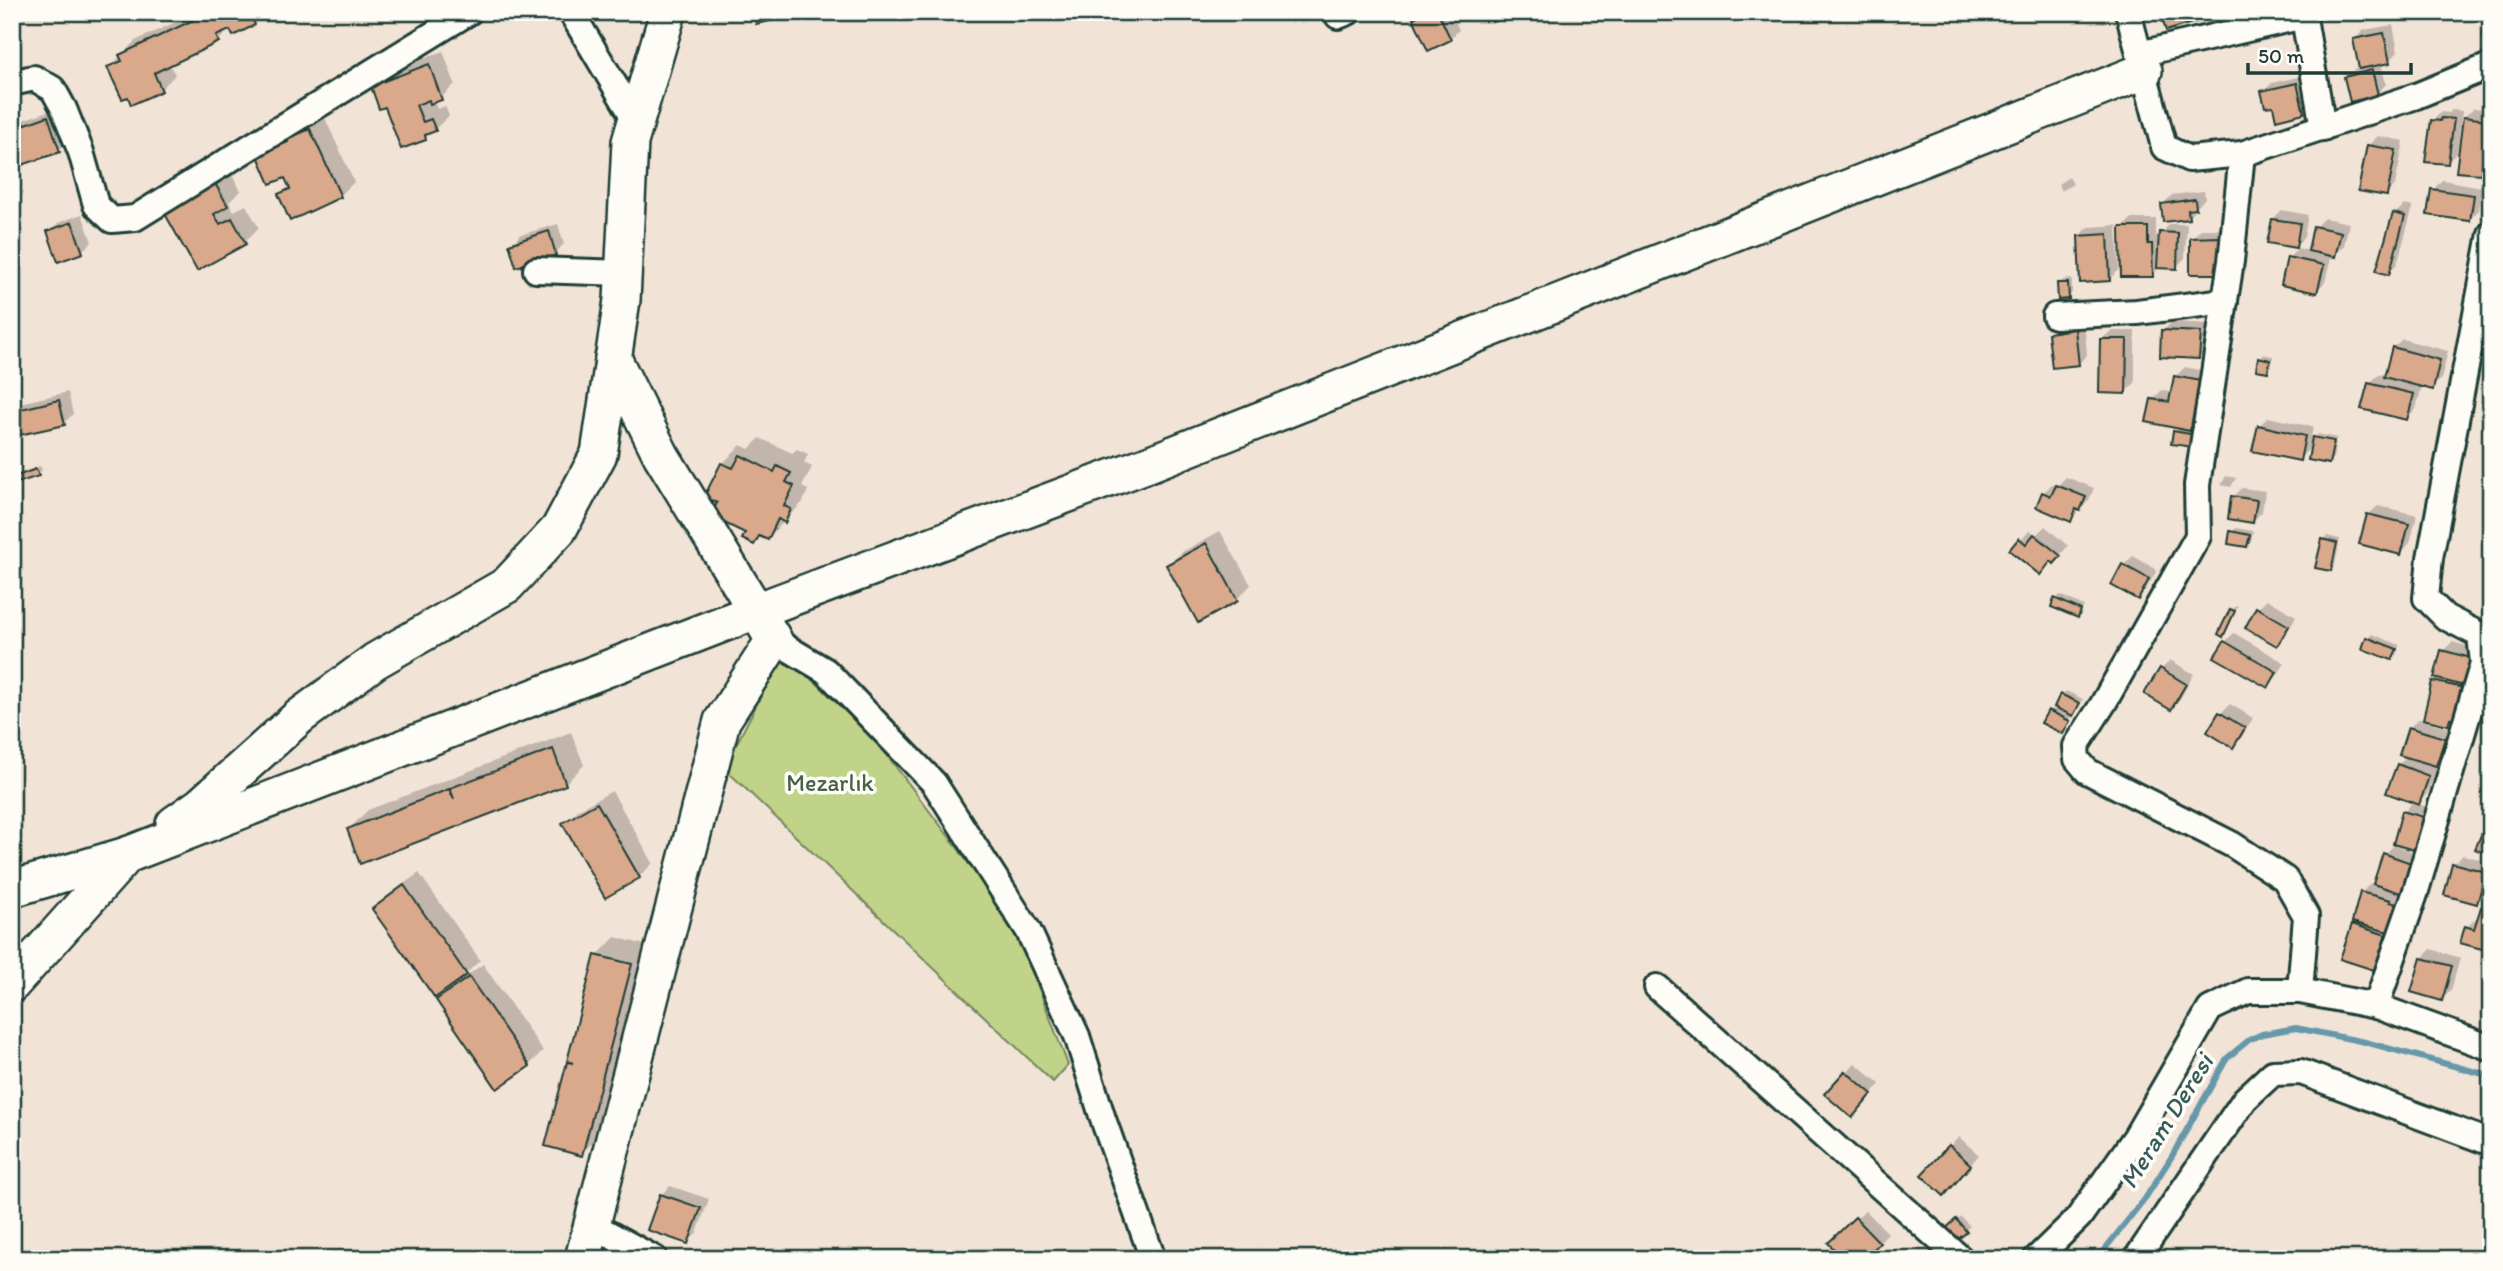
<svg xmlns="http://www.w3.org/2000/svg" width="2503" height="1271" font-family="Itim,sans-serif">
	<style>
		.green { fill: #c0d388; stroke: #70885e; stroke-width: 2 }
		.shadow { fill: #0003 }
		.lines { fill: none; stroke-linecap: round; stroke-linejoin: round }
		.stream { stroke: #6698a9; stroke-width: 6 }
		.building { fill: #daa98c; stroke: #1f3d34; stroke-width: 2 }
		.street-casing { stroke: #1f3d34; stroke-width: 30 }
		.secondary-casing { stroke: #1f3d34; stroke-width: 40 }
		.street { stroke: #fdfcf7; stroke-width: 24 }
		.secondary { stroke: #fdfcf7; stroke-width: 35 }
		.labels { text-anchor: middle; stroke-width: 7; stroke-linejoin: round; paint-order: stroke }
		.park-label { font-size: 24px; fill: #476249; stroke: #fdfcf7 }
		.water-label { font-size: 26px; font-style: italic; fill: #375b5b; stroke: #fdfcf7 }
	</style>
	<rect width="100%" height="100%" fill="#f2e3d7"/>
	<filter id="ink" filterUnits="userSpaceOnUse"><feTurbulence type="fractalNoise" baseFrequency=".0143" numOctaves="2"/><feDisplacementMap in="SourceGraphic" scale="14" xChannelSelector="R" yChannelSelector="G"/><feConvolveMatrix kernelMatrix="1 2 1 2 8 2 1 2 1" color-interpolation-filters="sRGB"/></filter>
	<g filter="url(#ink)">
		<!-- green -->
		<polygon class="green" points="778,663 798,665 877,742 959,850 1018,934 1068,1065 1053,1082 724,768"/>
		<!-- shadow -->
		<g class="shadow">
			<polygon points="197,12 266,12 254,23 233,33 231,28 218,41 169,63 175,75 161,89 109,68 135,41"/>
			<polygon points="1421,12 1451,12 1459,30 1450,39 1415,18"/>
			<polygon points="2209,12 2226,12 2222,16 2210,18"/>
			<polygon points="2393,25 2398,52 2389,61 2381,63 2386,84 2377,94 2346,78 2355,69 2360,68 2355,39 2364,30"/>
			<polygon points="443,51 455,84 441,98 434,101 437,109 445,106 449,116 425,138 386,105 373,87 387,73"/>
			<polygon points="2306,75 2313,103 2304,112 2274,103 2263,92 2272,83"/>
			<polygon points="57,108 68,141 59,150 12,152 12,125 14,123"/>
			<polygon points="2474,108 2491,110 2490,163 2481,173 2464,117"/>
			<polygon points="2452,110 2462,111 2457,153 2447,163 2432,121 2441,112 2449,113"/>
			<polygon points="324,116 354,182 340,196 280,194 290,185 286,176 260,157 274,143"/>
			<polygon points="2378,136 2404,141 2395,185 2386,195 2360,189 2369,145"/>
			<polygon points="228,168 241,191 229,202 234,211 246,205 259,228 245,242 198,269 163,205"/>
			<polygon points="2069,177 2073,184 2061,191 2058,184"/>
			<polygon points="2442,180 2482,187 2479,210 2470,219 2433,190"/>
			<polygon points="2204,191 2205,198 2188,218 2163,204 2172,195"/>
			<polygon points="2404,205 2413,207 2397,264 2388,273 2395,214"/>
			<polygon points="2282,210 2308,215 2304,237 2295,247 2273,219"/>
			<polygon points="82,214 92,242 82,251 59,260 49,232 58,223"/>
			<polygon points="2324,218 2349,223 2344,246 2335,255 2332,254 2325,282 2316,291 2289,258 2298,248 2309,251 2315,227"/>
			<polygon points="2131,219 2156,219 2156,236 2160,236 2169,224 2187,224 2185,258 2176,267 2160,267 2152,275 2122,228"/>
			<polygon points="558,224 564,244 555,253 511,245 520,235"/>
			<polygon points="2117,225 2119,270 2110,279 2079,236 2089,227"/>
			<polygon points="2201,229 2228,229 2228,263 2192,238"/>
			<polygon points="2072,279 2072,293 2068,297 2059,284 2063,280"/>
			<polygon points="2084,321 2087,355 2078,364 2050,333 2059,324"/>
			<polygon points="2172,322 2209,324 2208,348 2199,358 2163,331"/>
			<polygon points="2111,331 2135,331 2135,383 2125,392 2101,340"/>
			<polygon points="2402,339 2448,351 2441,379 2432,388 2422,385 2416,409 2407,418 2369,384 2379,374 2386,376 2393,348"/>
			<polygon points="2263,354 2273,356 2272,366 2267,370 2259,358"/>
			<polygon points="2185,367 2209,372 2199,420 2189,430 2199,431 2197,442 2175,432 2180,427 2152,400 2162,390 2172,393 2176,376"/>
			<polygon points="68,392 73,414 64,423 15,411 24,402"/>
			<polygon points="2268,417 2313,427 2310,442 2315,438 2315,439 2336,443 2333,458 2328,462 2312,446 2299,459 2259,426"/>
			<polygon points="2318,434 2337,438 2336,440 2316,436"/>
			<polygon points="760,438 792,453 797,449 808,454 804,463 812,467 802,487 808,490 803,502 768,538 762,535 754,543 748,532 719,502 722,464 741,445 749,449"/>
			<polygon points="40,466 42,470 38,474 16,477 20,473"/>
			<polygon points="2226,476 2236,478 2231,487 2221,485"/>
			<polygon points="2066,477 2094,488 2089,500 2071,520 2043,493 2052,484 2057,486"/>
			<polygon points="2242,488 2265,491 2262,512 2253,521 2233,497"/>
			<polygon points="2378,506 2417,515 2410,543 2401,553 2368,515"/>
			<polygon points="2045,526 2068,546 2054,562 2051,560 2039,573 2021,539 2030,530 2036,535"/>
			<polygon points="2236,528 2253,531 2251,541 2247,545 2232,532"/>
			<polygon points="1220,531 1251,585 1237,599 1168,566 1182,552"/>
			<polygon points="2327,536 2340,539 2335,565 2330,569 2323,540"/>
			<polygon points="2133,556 2157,570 2147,588 2138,597 2124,565"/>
			<polygon points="2060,595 2084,606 2081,612 2077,616 2056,599"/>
			<polygon points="2267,599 2296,616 2286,635 2277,644 2258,608"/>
			<polygon points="2236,606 2238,607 2222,635 2232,610"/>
			<polygon points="2234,633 2285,663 2276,677 2267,686 2225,642"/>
			<polygon points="2372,634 2400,645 2392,658 2368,638"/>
			<polygon points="2452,642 2479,649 2454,717 2448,723 2433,720 2432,723 2453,729 2445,755 2435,766 2437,767 2427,794 2417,804 2435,809 2396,843 2395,846 2422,855 2412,883 2401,894 2408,896 2383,959 2374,968 2353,925 2356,922 2362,892 2371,883 2375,884 2385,854 2396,843 2404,812 2414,801 2398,765 2407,756 2409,728 2418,719 2424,720 2443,651"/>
			<polygon points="2170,660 2194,674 2180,699 2171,708 2161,670"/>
			<polygon points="2066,691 2083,699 2063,732 2049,711 2055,708"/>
			<polygon points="2230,704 2253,718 2242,737 2233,746 2221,713"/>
			<polygon points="571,732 584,765 565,784 349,829 368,810"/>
			<polygon points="612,791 653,863 639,877 565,823 579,809"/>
			<polygon points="2463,855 2491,862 2491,874 2486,893 2477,902 2454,864"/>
			<polygon points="419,873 480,960 466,974 468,975 483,964 543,1051 529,1065 438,1000 451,987 374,909 388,895"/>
			<polygon points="2491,899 2491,908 2485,907 2485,910 2491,912 2491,947 2489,949 2467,927 2476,918 2479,919 2482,908"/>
			<polygon points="615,937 649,946 600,1135 581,1154 547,1145 597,956"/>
			<polygon points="2431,949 2460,958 2451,990 2442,999 2422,958"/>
			<polygon points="1855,1063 1880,1084 1861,1106 1827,1094"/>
			<polygon points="1959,1137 1979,1155 1953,1184 1950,1146"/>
			<polygon points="670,1186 709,1199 697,1233 688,1242 661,1195"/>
			<polygon points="1865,1210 1888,1233 1862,1259 1831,1243"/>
			<polygon points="1961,1217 1970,1226 1952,1242 1944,1232"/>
			<polygon points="527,1254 530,1259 520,1259"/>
		</g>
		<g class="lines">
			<!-- stream -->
			<polyline class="stream" points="2097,1259 2146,1197 2172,1156 2227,1058 2249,1040 2262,1034 2296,1028 2365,1042 2491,1076"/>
		</g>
		<!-- building -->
		<g class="building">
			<polygon points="210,12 250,12 255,25 233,36 230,30 216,36 219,42 154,73 162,91 131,105 128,97 122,99 107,67 122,61 119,55"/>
			<polygon points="760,12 778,12 779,19 756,24 754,14"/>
			<polygon points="1425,12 1438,12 1451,40 1428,51 1413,18"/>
			<polygon points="1489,12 1526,12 1492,22"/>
			<polygon points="2160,12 2203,12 2205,19 2166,31"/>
			<polygon points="2486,12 2491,12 2491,39 2483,38"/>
			<polygon points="2384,33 2390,63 2359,69 2353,39"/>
			<polygon points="429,64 442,100 430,104 429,100 416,105 423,122 431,119 436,131 425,135 426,140 401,149 385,107 379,109 371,86"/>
			<polygon points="2372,70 2378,95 2350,102 2344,77"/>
			<polygon points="2297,83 2304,113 2276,120 2273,106 2265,107 2261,91"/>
			<polygon points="48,116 60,152 16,167 12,157 12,129"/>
			<polygon points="2463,117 2488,120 2481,174 2456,172"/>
			<polygon points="2441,118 2454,119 2448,164 2425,162 2431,120 2440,121"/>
			<polygon points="310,129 341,197 290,221 278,194 290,189 285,178 270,184 258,156 288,142 287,139"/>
			<polygon points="2367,145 2396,150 2387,196 2358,191"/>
			<polygon points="213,180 228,206 214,214 220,224 232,218 246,244 197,271 160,205"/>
			<polygon points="2431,189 2474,195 2470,221 2427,215"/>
			<polygon points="2195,199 2196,209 2188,210 2189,219 2163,222 2161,204"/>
			<polygon points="2393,213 2405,216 2389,275 2376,271"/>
			<polygon points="2272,219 2300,223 2296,248 2267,243"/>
			<polygon points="72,222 83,253 58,262 47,231"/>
			<polygon points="2313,226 2341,232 2335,257 2308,251"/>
			<polygon points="2120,227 2148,227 2148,244 2152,244 2153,277 2121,277"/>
			<polygon points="549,231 556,255 516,267 509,244"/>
			<polygon points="2159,232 2178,233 2177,269 2157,268"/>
			<polygon points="2108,234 2110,281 2080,283 2078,236"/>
			<polygon points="2220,237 2220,274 2190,274 2190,238"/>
			<polygon points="2287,257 2324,265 2317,293 2281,285"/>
			<polygon points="2057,283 2068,283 2069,299 2058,300"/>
			<polygon points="2075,329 2079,365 2052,368 2048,333"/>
			<polygon points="2161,330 2201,332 2199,359 2160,357"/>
			<polygon points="2100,339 2127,339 2126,394 2099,393"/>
			<polygon points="2392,347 2440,360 2433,390 2384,377"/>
			<polygon points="2258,357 2270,360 2268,372 2256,370"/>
			<polygon points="2174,376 2201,381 2190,431 2146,422 2151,399 2169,402"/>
			<polygon points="2368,383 2414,394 2407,420 2361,409"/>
			<polygon points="59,400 65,425 19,435 13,411"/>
			<polygon points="2258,425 2305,436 2300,461 2252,451"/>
			<polygon points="2173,431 2196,435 2193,447 2171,444"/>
			<polygon points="2312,437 2334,441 2329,464 2308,460"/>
			<polygon points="740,455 774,472 777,466 791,473 786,482 794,486 784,506 791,509 785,523 778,519 768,540 759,536 754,545 742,539 745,533 710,516 717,503 704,497 721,463 733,468"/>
			<polygon points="36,469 39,476 17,483 14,477"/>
			<polygon points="2056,485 2086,497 2080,511 2076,509 2071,522 2036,507 2042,492 2051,496"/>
			<polygon points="2231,496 2257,500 2253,523 2228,519"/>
			<polygon points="2367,514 2409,524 2401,555 2359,544"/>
			<polygon points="2230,531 2250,535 2247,547 2228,544"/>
			<polygon points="2034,534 2061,556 2054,564 2051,561 2040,575 2009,550 2019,538 2026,544"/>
			<polygon points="2322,539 2337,543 2331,571 2315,568"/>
			<polygon points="1206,543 1238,601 1198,623 1166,565"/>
			<polygon points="2122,564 2149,579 2138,600 2111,585"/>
			<polygon points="2054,598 2081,610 2078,618 2051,607"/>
			<polygon points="2256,607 2289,626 2277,646 2245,628"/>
			<polygon points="2230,609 2235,611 2223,637 2218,634"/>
			<polygon points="2366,637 2397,649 2392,660 2362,649"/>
			<polygon points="2224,641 2277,672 2268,688 2214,657"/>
			<polygon points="2441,650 2471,658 2464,686 2434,678"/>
			<polygon points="2160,668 2186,684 2171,710 2144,694"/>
			<polygon points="2432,681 2468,689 2461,720 2450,718 2448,725 2423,719"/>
			<polygon points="2060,694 2080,703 2073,716 2054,707"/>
			<polygon points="2048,710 2070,721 2063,734 2041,723"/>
			<polygon points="2219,712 2245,728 2233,748 2207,732"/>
			<polygon points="2408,727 2445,738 2436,766 2399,755"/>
			<polygon points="553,749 566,785 360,864 347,829 449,789 454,799 450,788"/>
			<polygon points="2397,764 2429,776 2419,805 2386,793"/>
			<polygon points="597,803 640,878 605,898 562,823"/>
			<polygon points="2402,811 2427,818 2419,847 2416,846 2414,850 2393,844"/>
			<polygon points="2488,819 2491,820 2491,856 2475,849"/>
			<polygon points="2383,853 2414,864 2404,894 2373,884"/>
			<polygon points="2452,863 2486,872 2477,904 2444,895"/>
			<polygon points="404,885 467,975 435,998 372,909"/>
			<polygon points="2360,892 2391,900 2390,902 2400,905 2392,933 2352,922"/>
			<polygon points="2481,907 2491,910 2489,951 2460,943 2465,926 2474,929"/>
			<polygon points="2352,924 2386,935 2374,970 2340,959"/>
			<polygon points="595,955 632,964 582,1156 545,1146 567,1062 573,1063 567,1061"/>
			<polygon points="2421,958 2452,966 2442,1001 2411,992"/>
			<polygon points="469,977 530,1066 497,1089 436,1000"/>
			<polygon points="1845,1071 1872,1094 1852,1118 1824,1094"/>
			<polygon points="1949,1145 1971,1165 1944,1196 1921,1175"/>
			<polygon points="660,1194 701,1208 688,1244 647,1230"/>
			<polygon points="1855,1217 1880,1243 1864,1259 1844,1259 1828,1243"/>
			<polygon points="1956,1219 1967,1232 1952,1244 1942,1232"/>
		</g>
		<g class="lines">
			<defs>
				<g id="street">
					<polyline points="571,12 636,121"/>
					<polyline points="2128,12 2164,147 2189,159 2242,154 2416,96 2487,67 2491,70"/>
					<polyline points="2303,12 2323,128"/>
					<polyline points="1338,16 1348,12"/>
					<polyline points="2139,54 2304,16"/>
					<polyline points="12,83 34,78 53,89 64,109 81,152 96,205 112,220 135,218 469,12"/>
					<polyline points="2242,154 2231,261 2197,485 2198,536 2103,704 2076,746 2077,759 2087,771 2233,845 2285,879 2306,916 2300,991"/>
					<polyline points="536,270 624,273"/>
					<polyline points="2055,316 2137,312 2225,301"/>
					<polyline points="774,640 826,671 934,783 1028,930 1077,1036 1103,1119 1153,1259"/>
					<polyline points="1657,987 1961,1259"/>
					<polyline points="2376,1006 2415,894 2483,663 2480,635 2445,617 2426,598 2430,558 2491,234"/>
					<polyline points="591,1224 655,1259"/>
					<polyline points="2036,1259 2079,1217 2135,1138 2210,1009 2248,991 2300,991 2376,1006 2491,1048"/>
					<polyline points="2136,1259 2245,1099 2273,1073 2301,1072 2491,1143"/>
				</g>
				<g id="secondary">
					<polyline points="174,824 201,805 299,717 375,661 507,585 559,529 599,454 622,300 630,142 668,12"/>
					<polyline points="12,889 127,855 756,611 1151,463 2144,71"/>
					<polyline points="12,984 127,855"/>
					<polyline points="583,1259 722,721 774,640 661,455 613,358"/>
				</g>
			</defs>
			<!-- street casing -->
			<use href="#street" class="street-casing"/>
			<!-- secondary casing -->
			<use href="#secondary" class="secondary-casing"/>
			<!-- street -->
			<use href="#street" class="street"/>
			<!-- secondary -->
			<use href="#secondary" class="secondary"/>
		</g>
	</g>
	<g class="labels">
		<!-- park labels -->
		<g class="park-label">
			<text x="830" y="791">Mezarlık</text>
		</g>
		<!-- water labels -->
		<g class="water-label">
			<text transform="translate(2166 1121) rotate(-58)" y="9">Meram Deresi</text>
		</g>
	</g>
	<!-- margin -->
	<rect width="2503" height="1271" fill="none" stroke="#fdfcf7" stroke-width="42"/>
	<rect x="21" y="21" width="2461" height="1229" fill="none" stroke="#1f3d34" stroke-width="2.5" filter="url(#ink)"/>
	<!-- scale -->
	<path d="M2248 63v10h163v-10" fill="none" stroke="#1f3d34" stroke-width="3.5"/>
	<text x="2258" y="63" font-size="21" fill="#1f3d34" stroke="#fdfcf7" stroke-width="5" paint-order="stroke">50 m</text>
</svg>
